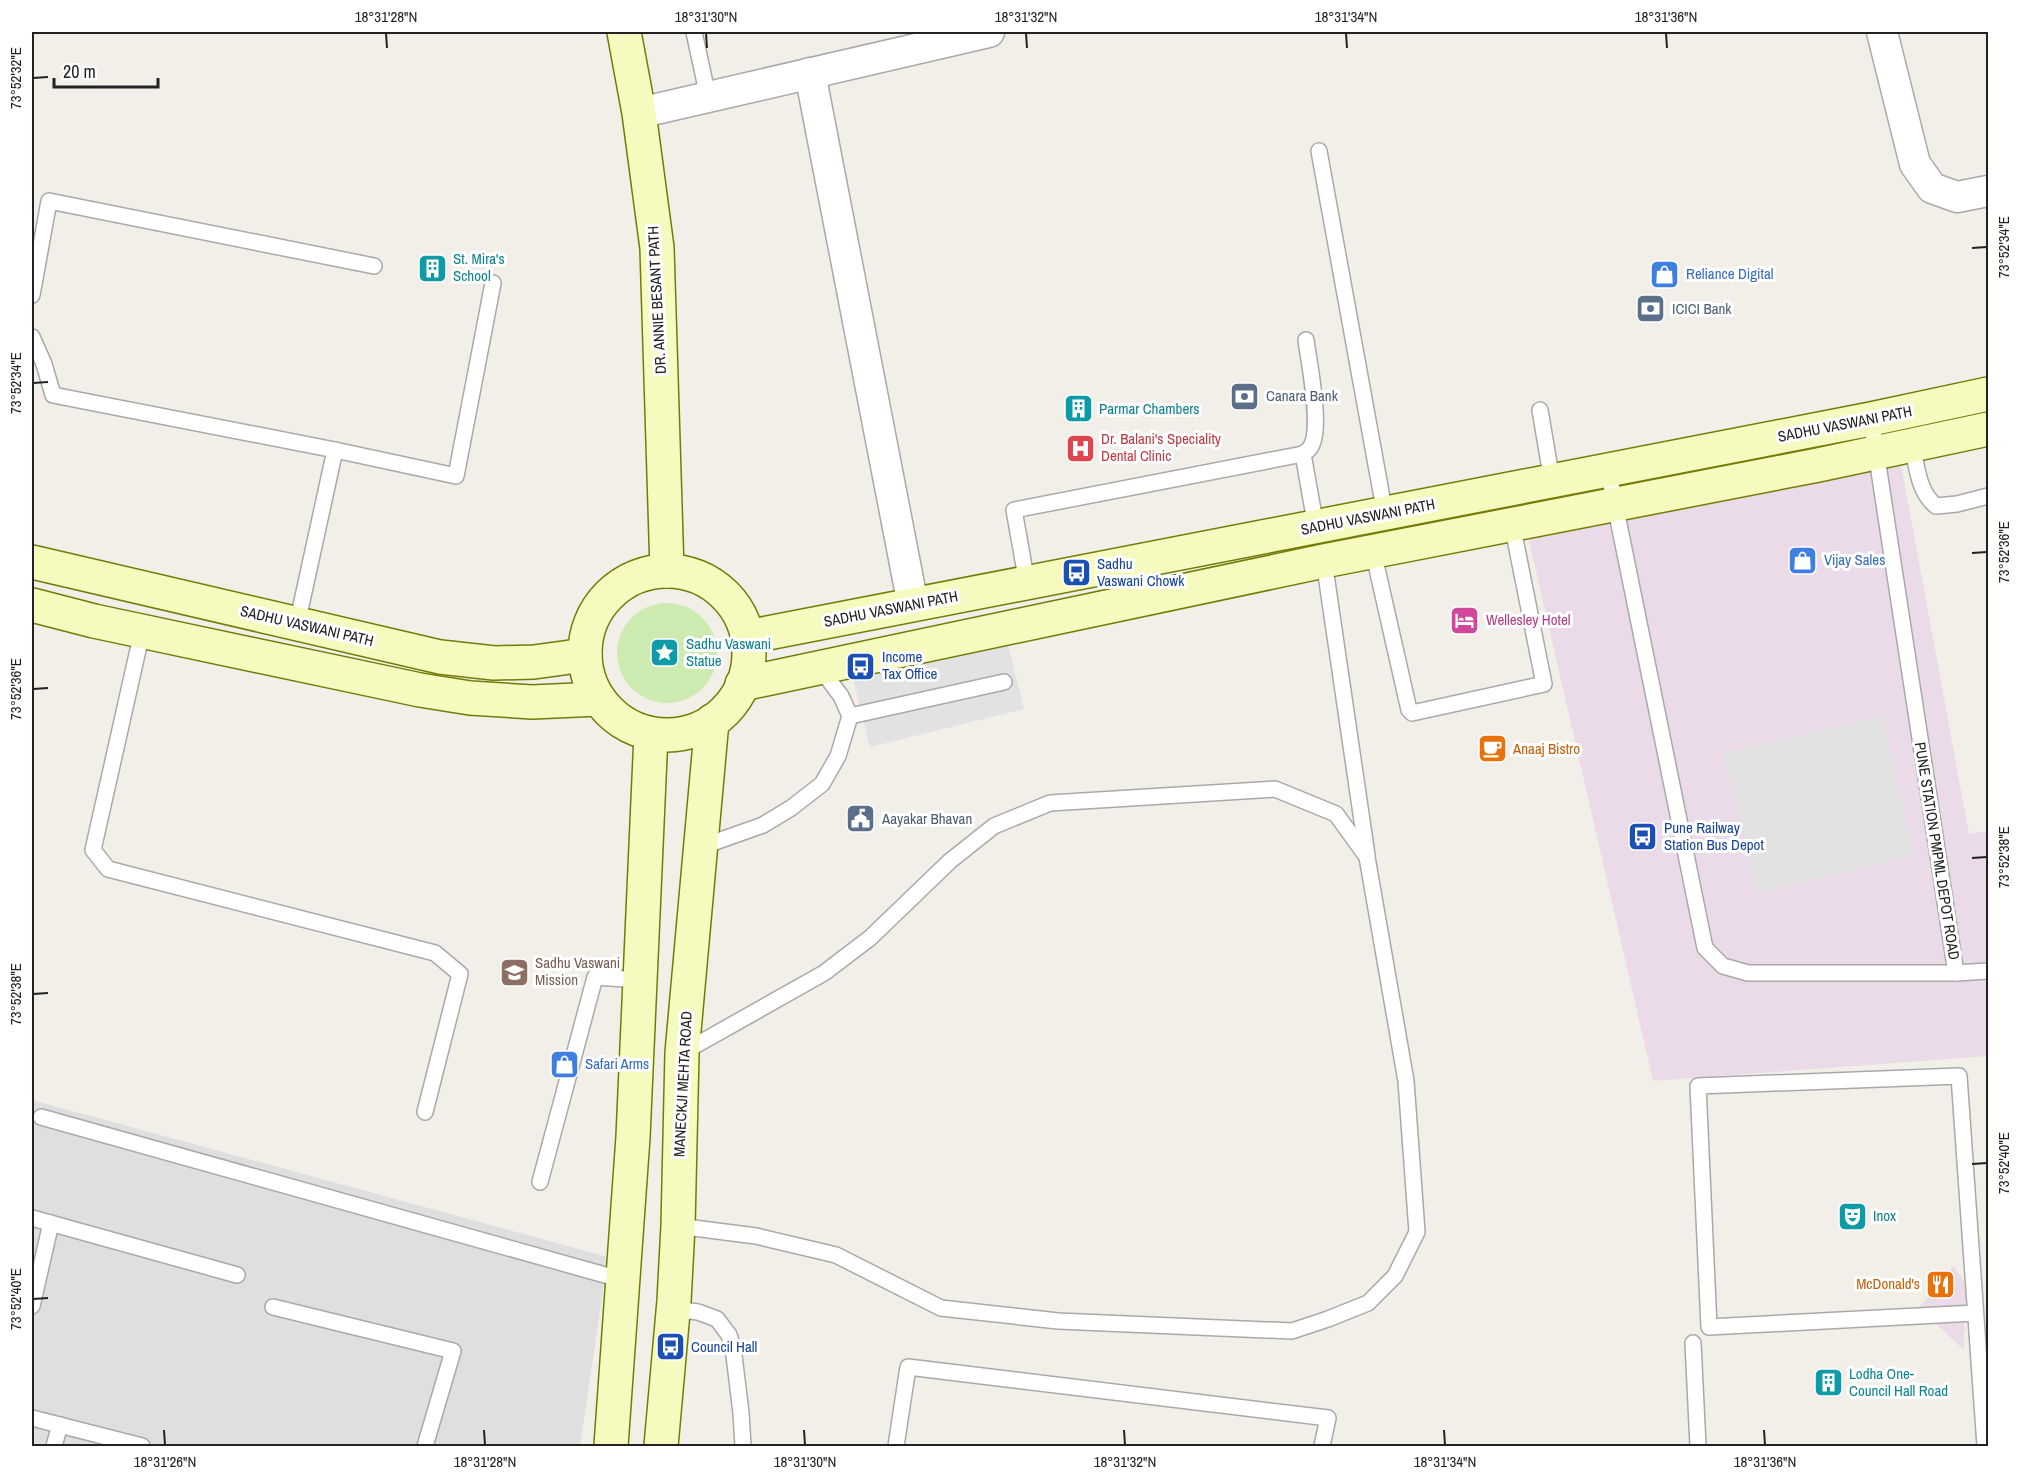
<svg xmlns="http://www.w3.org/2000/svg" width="2020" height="1478" font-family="'Archivo Narrow',sans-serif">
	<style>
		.residential { fill: #e0dfdf }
		.industrial { fill: #ebdbe8 }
		.grass { fill: #cdebb0 }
		.parking { fill: #e2e2e2 }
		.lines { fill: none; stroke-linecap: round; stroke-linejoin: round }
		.lane-casing { stroke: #a9a9a9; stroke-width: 18 }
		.street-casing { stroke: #a9a9a9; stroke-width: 33 }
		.secondary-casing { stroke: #707d05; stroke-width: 36 }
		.lane { stroke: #fff; stroke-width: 15 }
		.street { stroke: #fff; stroke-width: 30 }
		.secondary { stroke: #f7fabf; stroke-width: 33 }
		.ticks { fill: none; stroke: #222; stroke-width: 2 }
		.labels { text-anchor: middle; stroke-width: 6; stroke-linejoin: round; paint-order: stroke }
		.culture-label { font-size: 15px; fill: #0d838f; stroke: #fff; text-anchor: start }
		.shop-label { font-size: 15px; fill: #366cbe; stroke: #fff; text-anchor: start }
		.street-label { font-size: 15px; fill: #222; stroke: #fff }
		.service-label { font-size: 15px; fill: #4e5e75; stroke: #fff; text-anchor: start }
		.health-label { font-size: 15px; fill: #be3a42; stroke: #fff; text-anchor: start }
		.transit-label { font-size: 15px; fill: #164399; stroke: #fff; text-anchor: start }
		.hotel-label { font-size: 15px; fill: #b23c85; stroke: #fff; text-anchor: start }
		.food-label { font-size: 15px; fill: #c56008; stroke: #fff; text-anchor: start }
		.education-label { font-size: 15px; fill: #785e54; stroke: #fff; text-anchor: start }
		.neatline { fill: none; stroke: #222; stroke-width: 2 }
		.ticks-label { font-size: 15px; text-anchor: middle; fill: #222 }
	</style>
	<rect width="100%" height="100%" fill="#f2efe9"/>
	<!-- residential -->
	<polygon class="residential" points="32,1100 608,1257 580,1446 32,1446"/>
	<!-- industrial -->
	<g class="industrial">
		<polygon points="1900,459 1969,834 1988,831 1988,1056 1653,1081 1527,532"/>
		<polygon points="1954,1266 1966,1285 1964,1350 1919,1308"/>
	</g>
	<!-- grass -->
	<circle class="grass" cx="667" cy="653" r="50"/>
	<!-- parking -->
	<g class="parking">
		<polygon points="1006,637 1024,709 870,747 852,675"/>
		<polygon points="1882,716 1914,856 1756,893 1723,753"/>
	</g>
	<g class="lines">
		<defs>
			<g id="lane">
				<polyline points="694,32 708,97"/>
				<polyline points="1319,151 1385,514"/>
				<polyline points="32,295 49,201 374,266"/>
				<polyline points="32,337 44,364 53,395 335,450 456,476 493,283"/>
				<polyline points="1540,410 1552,481"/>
				<polyline points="1871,419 1956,973"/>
				<path d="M1912,445C1917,466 1918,492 1936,506L1957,504L1988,496"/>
				<polyline points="1303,454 1316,527"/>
				<polyline points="1608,470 1705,948 1723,966 1748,973 1956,973 1988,971"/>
				<polyline points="1373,551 1409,710 1412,713 1544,684 1512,524"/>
				<polyline points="1324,561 1367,855"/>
				<path d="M1027,583L1014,510L1303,454C1305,452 1308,451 1310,448C1323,431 1309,363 1306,340"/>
				<polyline points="297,624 335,450"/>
				<polyline points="142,632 93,850 108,869 435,953 460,974 425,1112"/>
				<polyline points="850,716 1004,682"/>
				<polyline points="701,847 763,825 791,808 822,784 838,756 850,716 841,696 820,668"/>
				<polyline points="41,1117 623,1280"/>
				<polyline points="540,1182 595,977 640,980"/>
				<polyline points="32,1218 237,1275"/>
				<polyline points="678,1226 756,1236 836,1255 941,1308 1058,1321 1292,1331 1328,1319 1368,1303 1395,1276 1417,1232 1406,1081 1367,857 1336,814 1275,789 1050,803 994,826 950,861 870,938 824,973 682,1053"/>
				<polyline points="32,1306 51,1223"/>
				<polyline points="273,1307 453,1351 425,1446"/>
				<polyline points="673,1309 698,1312 717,1319 729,1335 733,1347 741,1413 743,1446"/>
				<polyline points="1975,1313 1709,1327 1698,1086 1959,1076 1985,1446"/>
				<polyline points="1693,1343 1698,1446"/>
				<polyline points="32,1418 142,1446"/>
				<polyline points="54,1446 60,1425"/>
				<polyline points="896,1446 908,1367 1328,1418 1322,1446"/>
			</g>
			<g id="street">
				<polyline points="1882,32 1915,164 1932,188 1957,197 1988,191"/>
				<polyline points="810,73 913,605"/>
				<polyline points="639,113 989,32"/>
			</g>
			<g id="secondary">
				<polyline points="624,32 639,113 657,248 667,571"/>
				<polyline points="32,562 440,657 494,663 534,662 585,655"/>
				<circle cx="667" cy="653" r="82"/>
				<polyline points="32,605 94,621 420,690 470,698 532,702 599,699"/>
				<polyline points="747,637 1871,419 1988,394"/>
				<polyline points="742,684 1324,561 1818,465 1988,429"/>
				<polyline points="611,1446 633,1137 651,734"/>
				<polyline points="661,1446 674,1301 678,1226 682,1053 712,721"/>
			</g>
		</defs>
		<!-- lane casing -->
		<use href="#lane" class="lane-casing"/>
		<!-- street casing -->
		<use href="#street" class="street-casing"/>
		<!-- secondary casing -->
		<use href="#secondary" class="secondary-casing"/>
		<!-- lane -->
		<use href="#lane" class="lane"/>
		<!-- street -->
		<use href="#street" class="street"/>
		<!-- secondary -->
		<use href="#secondary" class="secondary"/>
	</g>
	<!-- ticks -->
	<path class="ticks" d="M386,33L387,48M706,33L707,48M1026,33L1027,48M1346,33L1347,48M1666,33L1667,48M33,78L48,77M1972,248L1987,247M33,383L48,382M1972,553L1987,552M33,689L48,688M1972,858L1987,857M33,994L48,993M1972,1164L1987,1163M33,1299L48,1298M164,1430L165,1445M484,1430L485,1445M804,1430L805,1445M1124,1430L1125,1445M1444,1430L1445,1445M1764,1430L1765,1445"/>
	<!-- icons -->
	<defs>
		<symbol id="building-square" viewBox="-11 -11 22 22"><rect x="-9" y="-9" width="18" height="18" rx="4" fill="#0f9aa8" stroke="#fff"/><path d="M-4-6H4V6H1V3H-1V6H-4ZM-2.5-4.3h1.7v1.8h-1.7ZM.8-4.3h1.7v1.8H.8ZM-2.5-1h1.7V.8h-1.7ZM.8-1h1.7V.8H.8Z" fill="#fff"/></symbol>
		<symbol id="shop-square" viewBox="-11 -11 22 22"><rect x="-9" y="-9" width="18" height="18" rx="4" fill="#3f7fe0" stroke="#fff"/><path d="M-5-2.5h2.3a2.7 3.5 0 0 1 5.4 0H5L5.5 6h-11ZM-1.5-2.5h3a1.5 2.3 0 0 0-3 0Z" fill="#fff"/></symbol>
		<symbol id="bank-square" viewBox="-11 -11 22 22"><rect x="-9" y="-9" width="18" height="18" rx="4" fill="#5c6f8a" stroke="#fff"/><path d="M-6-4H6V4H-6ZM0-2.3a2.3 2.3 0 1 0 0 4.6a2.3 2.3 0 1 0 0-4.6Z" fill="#fff"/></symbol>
		<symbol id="hospital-square" viewBox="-11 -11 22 22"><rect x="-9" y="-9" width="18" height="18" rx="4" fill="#e0444e" stroke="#fff"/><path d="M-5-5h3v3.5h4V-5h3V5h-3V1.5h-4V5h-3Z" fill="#fff"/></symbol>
		<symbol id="bus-square" viewBox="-11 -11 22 22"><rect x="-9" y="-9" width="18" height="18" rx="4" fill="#1a4fb4" stroke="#fff"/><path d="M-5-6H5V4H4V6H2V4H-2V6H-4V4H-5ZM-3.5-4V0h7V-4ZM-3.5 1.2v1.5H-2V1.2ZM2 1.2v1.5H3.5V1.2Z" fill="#fff"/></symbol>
		<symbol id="hotel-square" viewBox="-11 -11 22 22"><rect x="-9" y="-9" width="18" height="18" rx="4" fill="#d1479c" stroke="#fff"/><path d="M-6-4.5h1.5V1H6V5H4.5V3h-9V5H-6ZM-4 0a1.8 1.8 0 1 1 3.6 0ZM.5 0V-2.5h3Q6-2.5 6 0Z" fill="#fff"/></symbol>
		<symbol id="sight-square" viewBox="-11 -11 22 22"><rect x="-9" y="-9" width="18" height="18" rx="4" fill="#0f9aa8" stroke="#fff"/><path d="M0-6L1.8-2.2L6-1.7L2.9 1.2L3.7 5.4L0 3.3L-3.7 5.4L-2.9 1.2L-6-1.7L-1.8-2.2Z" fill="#fff"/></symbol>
		<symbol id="cafe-square" viewBox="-11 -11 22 22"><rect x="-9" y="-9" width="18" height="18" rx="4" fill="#e8710a" stroke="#fff"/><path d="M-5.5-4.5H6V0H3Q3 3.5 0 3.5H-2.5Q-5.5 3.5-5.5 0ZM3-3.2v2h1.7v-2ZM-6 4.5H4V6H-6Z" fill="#fff"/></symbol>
		<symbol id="civic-square" viewBox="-11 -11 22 22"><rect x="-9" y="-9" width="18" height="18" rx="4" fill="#5c6f8a" stroke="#fff"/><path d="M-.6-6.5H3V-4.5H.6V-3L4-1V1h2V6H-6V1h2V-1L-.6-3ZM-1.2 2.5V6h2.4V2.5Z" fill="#fff"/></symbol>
		<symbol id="school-square" viewBox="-11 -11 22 22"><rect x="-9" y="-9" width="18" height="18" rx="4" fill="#8d6e63" stroke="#fff"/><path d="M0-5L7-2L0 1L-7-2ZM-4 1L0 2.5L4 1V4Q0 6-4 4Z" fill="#fff"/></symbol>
		<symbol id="theatre-square" viewBox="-11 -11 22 22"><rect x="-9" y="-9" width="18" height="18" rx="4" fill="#0f9aa8" stroke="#fff"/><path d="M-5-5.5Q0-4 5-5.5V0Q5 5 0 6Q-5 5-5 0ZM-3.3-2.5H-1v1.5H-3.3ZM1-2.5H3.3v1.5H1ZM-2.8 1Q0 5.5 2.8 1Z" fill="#fff"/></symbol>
		<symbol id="restaurant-square" viewBox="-11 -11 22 22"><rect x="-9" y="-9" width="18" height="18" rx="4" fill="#e8710a" stroke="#fff"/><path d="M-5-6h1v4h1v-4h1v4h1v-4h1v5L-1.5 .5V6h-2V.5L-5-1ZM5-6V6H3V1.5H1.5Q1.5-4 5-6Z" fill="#fff"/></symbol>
	</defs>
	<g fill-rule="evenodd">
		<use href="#building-square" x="416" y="252" width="33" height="33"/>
		<use href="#shop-square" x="1648" y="258" width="33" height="33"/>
		<use href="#bank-square" x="1634" y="292" width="33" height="33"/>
		<use href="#bank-square" x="1228" y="380" width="33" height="33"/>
		<use href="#building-square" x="1062" y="392" width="33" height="33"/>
		<use href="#hospital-square" x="1064" y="432" width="33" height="33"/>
		<use href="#shop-square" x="1786" y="544" width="33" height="33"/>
		<use href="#bus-square" x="1060" y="556" width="33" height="33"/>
		<use href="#hotel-square" x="1448" y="604" width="33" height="33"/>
		<use href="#sight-square" x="648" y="636" width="33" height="33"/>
		<use href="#bus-square" x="844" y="650" width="33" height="33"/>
		<use href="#cafe-square" x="1476" y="732" width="33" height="33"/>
		<use href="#civic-square" x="844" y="802" width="33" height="33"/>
		<use href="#bus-square" x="1626" y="820" width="33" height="33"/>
		<use href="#school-square" x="498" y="956" width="33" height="33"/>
		<use href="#shop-square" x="548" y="1048" width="33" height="33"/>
		<use href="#theatre-square" x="1836" y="1200" width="33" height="33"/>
		<use href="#restaurant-square" x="1924" y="1268" width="33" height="33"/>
		<use href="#bus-square" x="654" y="1330" width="33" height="33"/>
		<use href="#building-square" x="1812" y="1366" width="33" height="33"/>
	</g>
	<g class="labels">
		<!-- culture labels -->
		<g class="culture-label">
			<text x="453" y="264">St. Mira's<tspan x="453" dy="17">School</tspan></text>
			<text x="1099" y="414">Parmar Chambers</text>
			<text x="686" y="649">Sadhu Vaswani<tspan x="686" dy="17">Statue</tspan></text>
			<text x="1873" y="1221">Inox</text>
			<text x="1849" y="1379">Lodha One-<tspan x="1849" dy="17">Council Hall Road</tspan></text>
		</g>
		<!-- shop labels -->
		<g class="shop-label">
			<text x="1686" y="279">Reliance Digital</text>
			<text x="1824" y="565">Vijay Sales</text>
			<text x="585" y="1069">Safari Arms</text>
		</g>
		<!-- street labels -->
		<g class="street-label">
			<text transform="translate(657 300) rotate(-93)" y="5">DR. ANNIE BESANT PATH</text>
			<text transform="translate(1845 424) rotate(-11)" y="5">SADHU VASWANI PATH</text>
			<text transform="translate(1368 517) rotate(-11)" y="5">SADHU VASWANI PATH</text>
			<text transform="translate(891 609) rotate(-11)" y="5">SADHU VASWANI PATH</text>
			<text transform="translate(307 626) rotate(13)" y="5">SADHU VASWANI PATH</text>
			<text transform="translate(1937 851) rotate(81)" y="5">PUNE STATION PMPML DEPOT ROAD</text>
			<text transform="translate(683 1084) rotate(-87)" y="5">MANECKJI MEHTA ROAD</text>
		</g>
		<!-- service labels -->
		<g class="service-label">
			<text x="1672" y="314">ICICI Bank</text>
			<text x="1266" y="401">Canara Bank</text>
			<text x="882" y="824">Aayakar Bhavan</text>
		</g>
		<!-- health labels -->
		<g class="health-label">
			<text x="1101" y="444">Dr. Balani's Speciality<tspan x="1101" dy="17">Dental Clinic</tspan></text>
		</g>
		<!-- transit labels -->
		<g class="transit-label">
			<text x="1097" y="569">Sadhu<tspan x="1097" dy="17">Vaswani Chowk</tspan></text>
			<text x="882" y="662">Income<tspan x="882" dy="17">Tax Office</tspan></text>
			<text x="1664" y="833">Pune Railway<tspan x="1664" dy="17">Station Bus Depot</tspan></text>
			<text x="691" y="1352">Council Hall</text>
		</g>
		<!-- hotel labels -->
		<g class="hotel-label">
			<text x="1486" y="625">Wellesley Hotel</text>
		</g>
		<!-- food labels -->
		<g class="food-label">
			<text x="1513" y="754">Anaaj Bistro</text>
			<text x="1920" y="1289" text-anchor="end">McDonald's</text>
		</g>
		<!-- education labels -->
		<g class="education-label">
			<text x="535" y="968">Sadhu Vaswani<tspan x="535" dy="17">Mission</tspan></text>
		</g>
	</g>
	<!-- border -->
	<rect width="2020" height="1478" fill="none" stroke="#ffffff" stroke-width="66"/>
	<!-- scale -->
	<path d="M54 78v9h104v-9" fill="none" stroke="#222222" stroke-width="3"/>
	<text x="63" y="78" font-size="18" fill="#222222" stroke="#ffffff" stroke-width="4.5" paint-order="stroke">20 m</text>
	<rect x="33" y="33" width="1954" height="1412" class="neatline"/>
	<g class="ticks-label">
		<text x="386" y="22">18°31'28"N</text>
		<text x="706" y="22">18°31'30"N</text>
		<text x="1026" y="22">18°31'32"N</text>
		<text x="1346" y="22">18°31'34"N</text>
		<text x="1666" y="22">18°31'36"N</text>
		<text transform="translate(16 78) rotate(-90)" y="5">73°52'32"E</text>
		<text transform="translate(2004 247) rotate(-90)" y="5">73°52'34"E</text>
		<text transform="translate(16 383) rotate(-90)" y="5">73°52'34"E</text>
		<text transform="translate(2004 552) rotate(-90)" y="5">73°52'36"E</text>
		<text transform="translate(16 689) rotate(-90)" y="5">73°52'36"E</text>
		<text transform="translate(2004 857) rotate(-90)" y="5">73°52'38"E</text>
		<text transform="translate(16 994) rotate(-90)" y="5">73°52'38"E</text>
		<text transform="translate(2004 1163) rotate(-90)" y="5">73°52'40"E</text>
		<text transform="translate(16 1299) rotate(-90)" y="5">73°52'40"E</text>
		<text x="165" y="1467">18°31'26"N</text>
		<text x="485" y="1467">18°31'28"N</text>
		<text x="805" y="1467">18°31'30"N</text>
		<text x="1125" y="1467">18°31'32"N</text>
		<text x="1445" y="1467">18°31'34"N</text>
		<text x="1765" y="1467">18°31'36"N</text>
	</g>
</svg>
